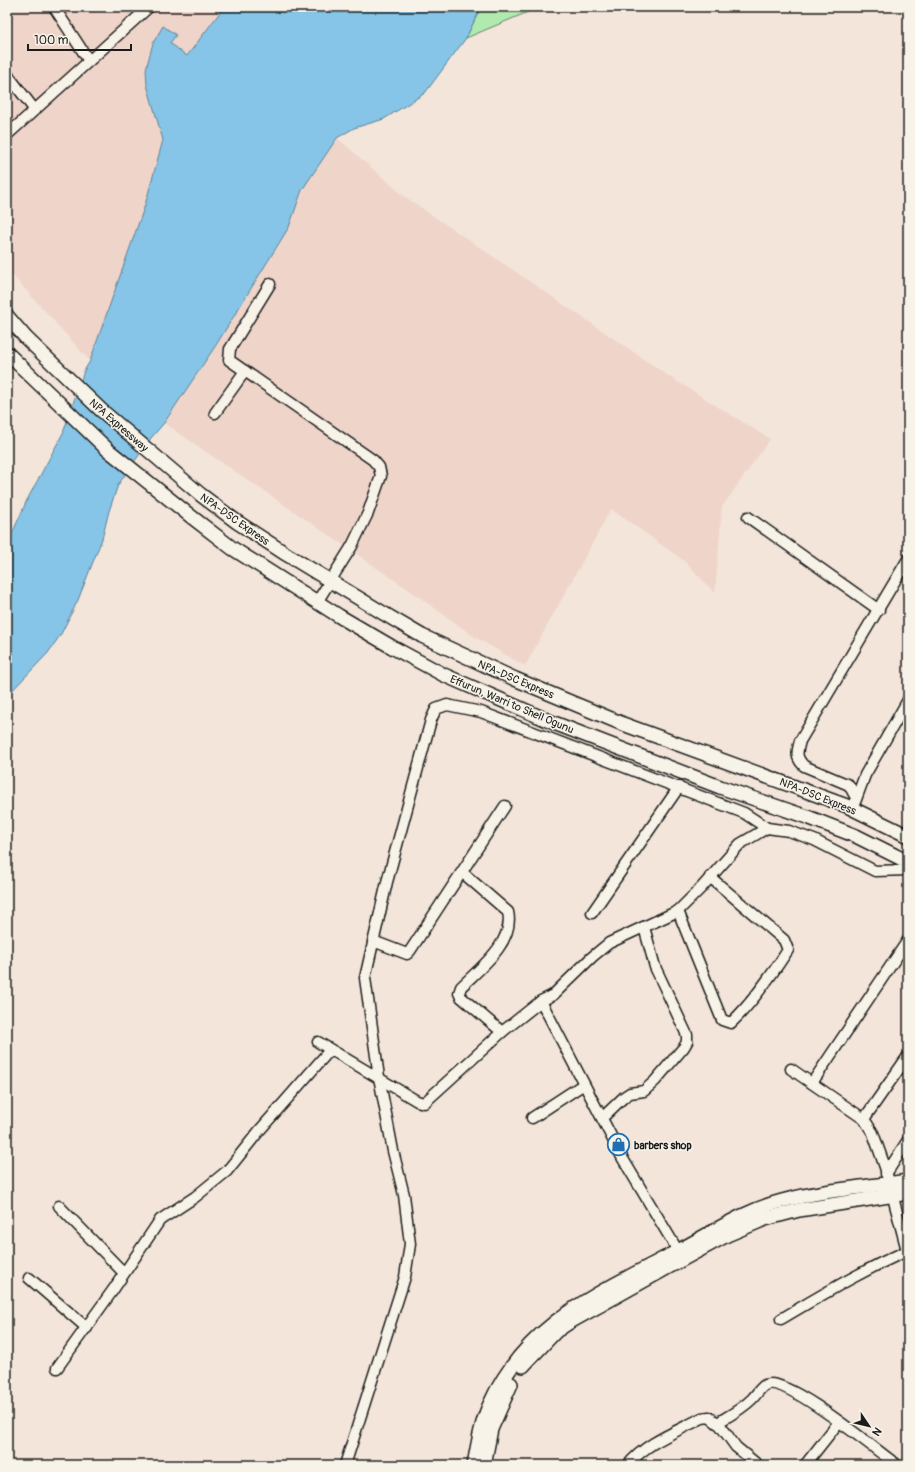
<svg xmlns="http://www.w3.org/2000/svg" width="915" height="1472" font-family="Pangolin,sans-serif">
	<style>
		.built { fill: #efd4c9 }
		.green { fill: #b0eaaf; stroke: #668366 }
		.water { fill: #86c5e7; stroke: #5c8196 }
		.lines { fill: none; stroke-linecap: round; stroke-linejoin: round }
		.minor-casing { stroke: #1c1c1c; stroke-width: 13 }
		.major-casing { stroke: #1c1c1c; stroke-width: 16 }
		.minor { stroke: #f7f3e8; stroke-width: 10 }
		.major { stroke: #f7f3e8; stroke-width: 13 }
		.labels { text-anchor: middle; stroke-width: 3; stroke-linejoin: round; paint-order: stroke }
		.street-label { font-size: 11px; fill: #1c1c1c; stroke: #f7f3e8 }
		.poi-label { font-size: 11px; font-weight: bold; fill: #1c1c1c; stroke: #f7f3e8; text-anchor: start }
	</style>
	<rect width="100%" height="100%" fill="#f3e5da"/>
	<filter id="ink" filterUnits="userSpaceOnUse"><feTurbulence type="fractalNoise" baseFrequency=".025" numOctaves="2"/><feDisplacementMap in="SourceGraphic" scale="8" xChannelSelector="R" yChannelSelector="G"/><feConvolveMatrix kernelMatrix="1 2 1 2 8 2 1 2 1" color-interpolation-filters="sRGB"/></filter>
	<g filter="url(#ink)">
		<!-- built -->
		<g class="built">
			<polygon points="7,7 224,7 187,56 170,43 163,26 160,129 163,140 145,206 90,361 7,269"/>
			<polygon points="337,138 404,196 670,377 770,439 722,507 715,593 683,560 611,509 525,666 475,637 405,587 164,423 216,345 289,227 302,190"/>
		</g>
		<!-- green -->
		<polygon class="green" points="481,7 540,7 466,38"/>
		<!-- water -->
		<polygon class="water" points="224,7 481,7 466,38 425,93 384,119 354,128 337,138 302,190 289,227 216,345 164,423 151,438 118,485 109,511 102,539 78,600 61,634 48,653 7,696 7,545 27,500 63,433 84,371 90,361 145,205 163,140 147,85 146,69 153,43 163,26 176,35 170,43 187,56"/>
		<g class="lines">
			<defs>
				<g id="minor">
					<polyline points="54,7 89,61"/>
					<polyline points="7,74 34,109"/>
					<polyline points="7,135 149,7"/>
					<polyline points="270,284 230,349 229,360 373,460 379,467 381,476 368,513 352,546 317,602"/>
					<polyline points="215,413 245,371"/>
					<polyline points="748,517 879,610"/>
					<path d="M856,798L849,785L804,766C795,757 797,752 800,741L908,559"/>
					<polyline points="855,802 865,775 908,700"/>
					<path d="M463,873L508,912C515,942 480,968 461,987L459,993L461,997L502,1032"/>
					<path d="M678,911L722,1020L731,1023C753,1002 771,976 788,950L784,940L710,877"/>
					<polyline points="592,913 679,787"/>
					<polyline points="373,941 407,954 410,951 505,806"/>
					<polyline points="541,1001 623,1159 678,1251"/>
					<polyline points="318,1042 417,1101 424,1103 502,1032 541,1001 553,995 592,957 609,943 678,911 702,887 740,844 767,828 789,831 814,840 875,871 908,870"/>
					<polyline points="791,1069 864,1119 873,1133 885,1167 908,1254"/>
					<polyline points="812,1083 908,940"/>
					<polyline points="532,1118 584,1084"/>
					<polyline points="602,1118 624,1097 630,1093 644,1091 655,1081 684,1047 687,1042 687,1035 655,967 644,927"/>
					<polyline points="864,1119 908,1056"/>
					<polyline points="886,1174 908,1140"/>
					<polyline points="59,1206 124,1273"/>
					<polyline points="29,1278 87,1328"/>
					<path d="M781,1319C822,1295 863,1270 907,1251"/>
					<polyline points="57,1368 113,1290 160,1220 195,1197 227,1171 259,1131 330,1050"/>
					<path d="M717,1423C729,1416 742,1409 752,1399C756,1395 760,1388 765,1385C785,1374 877,1451 897,1465"/>
					<polyline points="345,1465 405,1277 410,1244 404,1195 393,1151 379,1077 365,978 387,882 431,720 436,709 447,705 481,712 744,813 767,828"/>
					<path d="M628,1465C647,1442 676,1432 702,1418L709,1417L720,1425L736,1447L758,1465"/>
					<polyline points="805,1465 839,1422"/>
				</g>
				<g id="major">
					<polyline points="7,316 26,338 101,410 201,495 237,522 286,554 383,613 422,636 515,679 623,724 847,806 908,836"/>
					<polyline points="7,353 108,450 193,518 232,548 339,616 392,647 444,675 554,723 720,787 810,818 856,836 908,862"/>
					<polyline points="523,1366 556,1331 568,1323 672,1265 727,1235 765,1219 799,1210 908,1193"/>
					<path d="M474,1465C478,1444 481,1423 490,1404C528,1320 601,1293 676,1252C712,1233 743,1211 782,1201C823,1190 866,1187 908,1181"/>
					<polyline points="484,1465 491,1429 511,1384"/>
				</g>
			</defs>
			<!-- minor casing -->
			<use href="#minor" class="minor-casing"/>
			<!-- major casing -->
			<use href="#major" class="major-casing"/>
			<!-- minor -->
			<use href="#minor" class="minor"/>
			<!-- major -->
			<use href="#major" class="major"/>
		</g>
	</g>
	<!-- icons -->
	<defs>
		<symbol id="shop-ring" viewBox="-11 -11 22 22"><circle r="9.5" fill="#f7f3e8" stroke="#1f6fb2" stroke-width="1.5"/><path d="M-5-2.5h2.3a2.7 3.5 0 0 1 5.4 0H5L5.5 6h-11ZM-1.5-2.5h3a1.5 2.3 0 0 0-3 0Z" fill="#1f6fb2"/></symbol>
	</defs>
	<g fill-rule="evenodd">
		<use href="#shop-ring" x="606" y="1132" width="25" height="25"/>
	</g>
	<g class="labels">
		<!-- street labels -->
		<g class="street-label">
			<text transform="translate(119 425) rotate(41)" y="4">NPA Expressway</text>
			<text transform="translate(235 519) rotate(35)" y="4">NPA-DSC Express</text>
			<text transform="translate(516 679) rotate(23)" y="4">NPA-DSC Express</text>
			<text transform="translate(512 704) rotate(23)" y="4">Effurun, Warri to Shell Ogunu</text>
			<text transform="translate(818 796) rotate(22)" y="4">NPA-DSC Express</text>
		</g>
		<!-- poi labels -->
		<g class="poi-label">
			<text x="634" y="1149">barbers shop</text>
		</g>
	</g>
	<!-- margin -->
	<rect width="915" height="1472" fill="none" stroke="#f7f3e8" stroke-width="24"/>
	<rect x="12" y="12" width="891" height="1448" fill="none" stroke="#1c1c1c" stroke-width="1.5" filter="url(#ink)"/>
	<!-- north arrow -->
	<g transform="translate(869 1426) rotate(125)" stroke="#f7f3e8" stroke-width="3" paint-order="stroke">
	<path d="M0-3L7 15L0 10L-7 15Z" fill="#1c1c1c"/>
	<text y="-6" font-size="11" font-weight="bold" text-anchor="middle" fill="#1c1c1c">N</text>
	</g>
	<!-- scale -->
	<path d="M28 44v6h103v-6" fill="none" stroke="#1c1c1c" stroke-width="2"/>
	<text x="34" y="44" font-size="12" fill="#1c1c1c" stroke="#f7f3e8" stroke-width="3" paint-order="stroke">100 m</text>
</svg>
